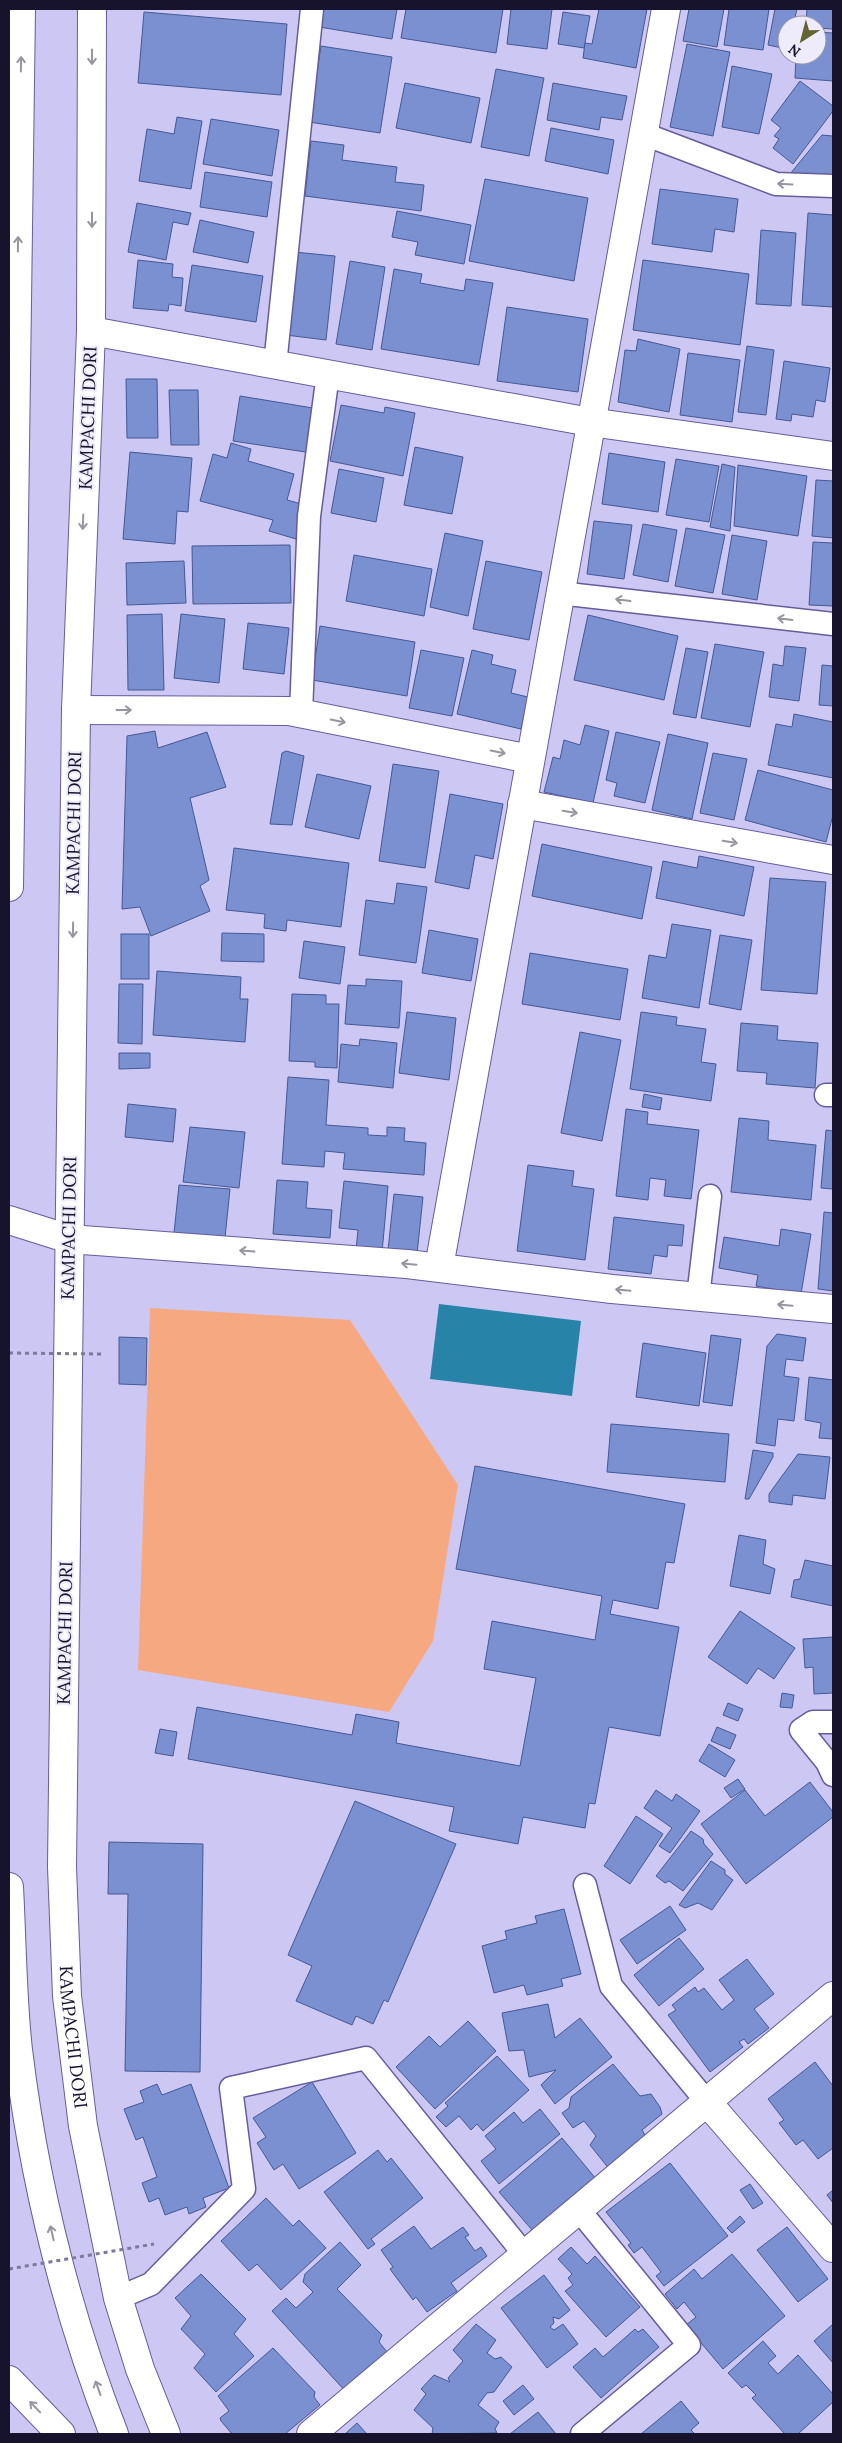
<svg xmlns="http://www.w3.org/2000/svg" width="842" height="2443" font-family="Lora,serif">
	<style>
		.green { fill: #f6a980 }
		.water { fill: #2783a7 }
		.building { fill: #7a90d1; stroke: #455895 }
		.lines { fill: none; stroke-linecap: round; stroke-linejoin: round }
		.lane-casing { stroke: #665c9c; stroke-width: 25 }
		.street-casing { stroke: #665c9c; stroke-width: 30 }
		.secondary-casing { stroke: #665c9c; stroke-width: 30 }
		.primary-casing { stroke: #665c9c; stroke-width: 30 }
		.lane { stroke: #fff; stroke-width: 22 }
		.street { stroke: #fff; stroke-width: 28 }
		.secondary { stroke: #fff; stroke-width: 28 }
		.primary { stroke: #fff; stroke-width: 28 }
		.path-bridge { stroke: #7d789c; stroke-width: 3; stroke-dasharray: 4 4; stroke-linecap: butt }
		.oneway { stroke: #9795a0 }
		.labels { text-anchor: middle; stroke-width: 4; stroke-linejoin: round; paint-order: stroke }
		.street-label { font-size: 18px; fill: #18132d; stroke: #eeecfb }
	</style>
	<rect width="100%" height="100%" fill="#ccc8f3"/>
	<!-- green -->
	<polygon class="green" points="150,1308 350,1320 458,1485 433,1641 389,1712 138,1670"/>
	<!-- water -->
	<polygon class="water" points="439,1304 581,1321 572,1396 430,1379"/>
	<!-- building -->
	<g class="building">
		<polygon points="323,9 397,9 392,39 319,27"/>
		<polygon points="406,9 503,9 496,53 401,38"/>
		<polygon points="511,9 552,9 547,49 507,44"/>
		<polygon points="599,9 647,9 636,68 583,58 585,43 592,44"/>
		<polygon points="689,9 724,9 717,47 683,41"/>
		<polygon points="729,9 769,9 763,50 724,45"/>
		<polygon points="775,9 797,9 793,25 787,25 787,49 768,45"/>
		<polygon points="807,9 833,9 833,29 817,28 817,25 806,25"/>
		<polygon points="144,12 287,24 281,95 138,83"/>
		<polygon points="563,12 590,16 584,48 558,44"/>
		<polygon points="817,32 833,33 833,81 795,78 796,55 817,55"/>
		<polygon points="687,44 730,52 713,136 670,127"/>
		<polygon points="321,46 392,57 380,133 309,122"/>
		<polygon points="732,66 772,74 759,134 722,127"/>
		<polygon points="496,69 544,78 529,156 481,147"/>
		<polygon points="800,81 833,106 833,111 793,164 773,148 779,139 774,136 781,128 771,120"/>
		<polygon points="405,83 480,98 471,143 396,128"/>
		<polygon points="553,83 627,96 622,120 601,117 599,130 547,120"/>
		<polygon points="177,117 202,121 191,189 139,181 147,129 174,134"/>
		<polygon points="211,119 279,130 272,176 203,164"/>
		<polygon points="551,128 614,140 608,174 545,161"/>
		<polygon points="822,135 833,136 833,175 790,174"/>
		<polygon points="311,141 344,145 342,160 397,167 395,182 424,185 421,211 305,196"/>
		<polygon points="205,172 272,182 267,217 200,207"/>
		<polygon points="485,179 588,198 574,281 469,261"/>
		<polygon points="660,189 738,199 734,232 715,229 712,252 652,244"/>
		<polygon points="137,203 191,213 188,225 173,222 166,260 128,252"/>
		<polygon points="397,211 471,225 464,264 415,255 418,242 392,237"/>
		<polygon points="808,213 833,215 833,307 802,305"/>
		<polygon points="200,220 254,232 248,263 193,252"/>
		<polygon points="761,230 796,233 791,306 756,304"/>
		<polygon points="294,252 335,256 326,340 286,335"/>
		<polygon points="138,260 173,264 172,277 183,278 181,306 169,304 168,311 133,308"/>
		<polygon points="643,260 749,274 740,345 633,330"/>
		<polygon points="350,261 385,267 372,350 336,344"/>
		<polygon points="192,265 263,276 256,322 185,311"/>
		<polygon points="394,269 422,274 420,283 464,291 466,279 493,283 479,365 381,349"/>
		<polygon points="507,307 588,319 578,392 497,381"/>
		<polygon points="638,339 680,349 669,412 618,402 625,350 636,351"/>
		<polygon points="747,346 774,350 766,415 738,412"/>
		<polygon points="688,353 740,360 732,422 680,415"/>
		<polygon points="784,361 830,368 825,402 816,400 813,417 792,414 791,421 776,419"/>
		<polygon points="126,379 157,379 158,438 127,438"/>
		<polygon points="169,390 198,390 199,445 171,445"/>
		<polygon points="240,396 319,409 312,453 233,441"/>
		<polygon points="341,405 384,413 385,407 415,413 403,476 330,461"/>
		<polygon points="231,443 251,449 248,461 294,474 287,500 305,505 296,539 269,531 273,520 200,501 213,454 227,458"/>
		<polygon points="415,447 463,457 452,514 404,505"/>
		<polygon points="130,452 192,458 188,512 177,511 175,544 123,539"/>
		<polygon points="609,453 665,462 658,512 602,504"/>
		<polygon points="676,459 719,466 709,522 666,515"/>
		<polygon points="722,464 735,467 730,531 710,527"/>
		<polygon points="738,465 807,476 798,536 734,526"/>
		<polygon points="339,469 384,478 376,522 331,513"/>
		<polygon points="816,480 833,481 833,538 812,536"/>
		<polygon points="594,521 632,525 624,579 587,574"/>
		<polygon points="643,524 677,530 668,582 633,575"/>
		<polygon points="686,528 725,535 713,593 675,586"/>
		<polygon points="445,533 483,541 468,616 430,607"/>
		<polygon points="732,535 767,541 757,600 722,594"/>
		<polygon points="813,542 833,543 833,606 809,605"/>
		<polygon points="290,545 291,603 193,604 192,546"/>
		<polygon points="354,555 432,569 424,616 346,601"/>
		<polygon points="184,561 186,603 127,605 126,563"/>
		<polygon points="486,561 542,572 529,640 473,629"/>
		<polygon points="162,614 164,690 128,690 127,615"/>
		<polygon points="181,614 225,619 219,683 174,678"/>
		<polygon points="588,615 678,636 664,700 574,680"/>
		<polygon points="248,623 289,628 284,674 243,669"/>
		<polygon points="320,626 415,642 407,696 312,680"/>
		<polygon points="715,644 764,652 750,727 701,718"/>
		<polygon points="785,646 806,648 799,701 769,697 773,664 783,666"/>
		<polygon points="686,648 708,652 696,718 673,714"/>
		<polygon points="421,650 464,658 452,716 409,708"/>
		<polygon points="472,650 493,655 491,664 516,670 511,693 528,697 521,729 457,714"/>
		<polygon points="822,665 833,666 833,706 819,705"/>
		<polygon points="794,714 833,722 833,778 768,765 776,724 792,727"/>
		<polygon points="585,725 609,731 593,803 544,792 553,757 560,759 564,740 580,745"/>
		<polygon points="155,731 158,748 207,732 226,787 190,798 209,880 200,886 210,911 151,936 140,907 122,909 127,736"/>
		<polygon points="616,732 660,742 645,803 614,796 617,783 606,780"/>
		<polygon points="668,734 708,743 692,819 652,810"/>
		<polygon points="286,751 304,756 292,825 270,824 282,753"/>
		<polygon points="713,753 747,759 734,820 700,813"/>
		<polygon points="393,764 439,771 425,868 379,861"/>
		<polygon points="758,770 833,790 833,815 826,842 745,820"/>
		<polygon points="317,774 371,786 359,839 305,827"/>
		<polygon points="450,794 503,804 493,859 475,855 469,889 435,882"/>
		<polygon points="542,844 652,867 642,919 532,896"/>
		<polygon points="234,848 349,863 341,927 287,920 286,931 264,928 265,914 226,910"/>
		<polygon points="699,856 754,867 744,916 656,898 663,861 697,868"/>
		<polygon points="770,878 826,882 817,994 761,990"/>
		<polygon points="397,883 427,887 416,963 359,955 366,900 394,904"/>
		<polygon points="672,924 711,930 699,1008 642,998 649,955 666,958"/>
		<polygon points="429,930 478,939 471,981 422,973"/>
		<polygon points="222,933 264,934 264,962 221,961"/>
		<rect x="121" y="934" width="28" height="45"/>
		<polygon points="720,935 752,940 741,1010 709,1004"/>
		<polygon points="304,941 345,947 340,984 299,978"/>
		<polygon points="530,953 628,969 620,1020 522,1004"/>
		<polygon points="157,971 241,977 240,999 248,999 245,1042 153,1035"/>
		<polygon points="366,979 402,981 399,1028 345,1024 348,985 366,986"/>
		<polygon points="119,984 143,984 142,1044 118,1043"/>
		<polygon points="292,994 326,995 326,1004 339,1004 337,1068 315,1067 315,1062 289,1061"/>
		<polygon points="407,1012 456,1018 449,1080 399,1073"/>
		<polygon points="641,1012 677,1017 676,1025 706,1029 701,1062 716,1064 711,1101 630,1089"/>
		<polygon points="741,1023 778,1026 777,1040 818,1043 815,1088 766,1084 767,1073 737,1071"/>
		<polygon points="580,1032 621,1040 602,1141 561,1133"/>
		<polygon points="360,1039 397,1043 393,1088 338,1082 341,1044 359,1046"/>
		<polygon points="119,1053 150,1053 150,1068 119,1069"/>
		<polygon points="288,1077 329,1080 326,1125 368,1128 368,1135 387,1136 387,1127 405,1128 404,1141 426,1143 424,1175 343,1169 345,1153 325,1151 324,1167 282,1164"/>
		<polygon points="644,1094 662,1098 660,1110 642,1107"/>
		<polygon points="128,1104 176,1109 173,1142 125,1137"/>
		<polygon points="626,1109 648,1112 647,1124 699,1130 691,1199 664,1196 666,1180 650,1178 648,1200 616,1196"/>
		<polygon points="739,1118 769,1121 768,1140 816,1145 811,1200 731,1192"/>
		<polygon points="190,1127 245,1132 239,1188 183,1182"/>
		<polygon points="826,1130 833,1131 833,1189 821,1188"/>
		<polygon points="528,1165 574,1171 572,1186 594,1189 585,1260 517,1251"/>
		<polygon points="277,1180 308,1182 306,1208 332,1210 330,1238 273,1234"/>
		<polygon points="344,1181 388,1186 382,1253 356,1250 358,1230 339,1228"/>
		<polygon points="179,1185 230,1189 225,1238 174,1233"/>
		<polygon points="394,1194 423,1197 417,1254 388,1250"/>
		<polygon points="824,1212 833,1213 833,1291 818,1289"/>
		<polygon points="614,1217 684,1225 682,1246 668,1245 667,1257 654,1255 651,1274 608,1269"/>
		<polygon points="781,1229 811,1234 801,1294 756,1286 758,1275 719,1268 724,1237 779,1246"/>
		<polygon points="777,1334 806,1338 803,1361 786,1359 784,1376 799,1378 794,1421 778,1419 775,1446 756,1443 767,1346"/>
		<polygon points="711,1335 741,1339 732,1406 703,1402"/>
		<polygon points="119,1337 147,1338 146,1385 119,1384"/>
		<polygon points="643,1343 706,1353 699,1406 636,1397"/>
		<polygon points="809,1377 833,1380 833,1439 819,1438 821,1423 805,1420"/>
		<polygon points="611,1424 729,1434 725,1482 607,1472"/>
		<polygon points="753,1450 773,1453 773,1457 749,1499 745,1499"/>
		<polygon points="798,1454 830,1457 825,1499 793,1495 792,1505 769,1502 769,1494"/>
		<polygon points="475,1466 685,1504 674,1563 666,1562 658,1609 613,1600 610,1614 679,1627 660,1736 609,1727 595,1804 589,1803 585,1828 523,1817 518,1844 449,1831 454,1807 188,1759 197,1707 352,1735 356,1714 399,1722 396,1743 520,1766 536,1678 484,1669 492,1621 595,1640 602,1596 456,1569"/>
		<polygon points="739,1535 766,1540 763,1564 775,1569 770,1594 730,1586"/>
		<polygon points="805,1560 833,1566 833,1606 791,1597 794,1580 800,1579"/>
		<polygon points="740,1611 795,1648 774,1679 758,1668 747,1684 708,1657"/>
		<polygon points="833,1637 833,1700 833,1693 814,1694 813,1667 805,1668 803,1639"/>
		<polygon points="782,1693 794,1695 792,1708 780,1707"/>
		<polygon points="728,1703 743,1709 738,1721 723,1715"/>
		<polygon points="717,1727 736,1735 730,1749 711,1741"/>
		<polygon points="160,1729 177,1732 173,1756 155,1753"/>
		<polygon points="709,1744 735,1760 725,1777 699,1761"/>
		<polygon points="738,1779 745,1789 731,1798 724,1788"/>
		<polygon points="810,1782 833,1812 833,1817 746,1884 701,1824 745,1790 765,1816"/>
		<polygon points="656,1790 672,1801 676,1794 700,1811 670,1853 659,1846 672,1828 644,1808"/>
		<polygon points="355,1801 456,1844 388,2002 384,2000 373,2024 356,2016 352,2025 296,2001 312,1966 288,1955"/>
		<polygon points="636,1816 663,1834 630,1884 604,1866"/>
		<polygon points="691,1831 703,1839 704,1844 713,1854 683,1891 669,1881 665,1883 656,1876"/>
		<polygon points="109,1842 203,1844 200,2072 125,2071 128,1894 108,1894"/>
		<polygon points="711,1861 725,1870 725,1874 733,1880 712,1910 698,1903 685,1908 679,1905"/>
		<polygon points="670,1906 686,1930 637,1964 620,1940"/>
		<polygon points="564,1909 581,1974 561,1979 563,1986 527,1995 524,1985 494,1993 482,1946 507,1939 505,1931 537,1923 535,1916"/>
		<polygon points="679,1938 704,1969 659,2006 634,1975"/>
		<polygon points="747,1959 774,1994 754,2009 769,2028 748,2044 744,2039 739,2042 743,2047 710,2072 668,2015 676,2010 672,2005 695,1987 698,1992 704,1988 722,2010 734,2000 719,1980"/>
		<polygon points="548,2004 555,2038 580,2018 612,2057 555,2104 541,2085 556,2070 529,2077 524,2050 509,2051 502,2013"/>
		<polygon points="468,2021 496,2051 435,2109 396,2067 429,2036 440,2047"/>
		<polygon points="497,2056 529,2090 483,2131 477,2124 471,2130 459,2116 446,2127 436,2117 448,2106 445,2103"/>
		<polygon points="815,2062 833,2086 833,2148 818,2159 803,2140 796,2145 779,2123 784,2120 768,2099"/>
		<polygon points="613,2064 640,2096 651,2094 660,2107 662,2114 642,2130 648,2140 610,2170 590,2145 596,2136 584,2121 573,2128 562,2113 569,2108 571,2097"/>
		<polygon points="312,2082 356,2153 299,2189 283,2164 274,2170 257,2143 266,2137 253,2118"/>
		<polygon points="157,2084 162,2095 191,2084 229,2188 203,2198 206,2207 189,2214 187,2207 165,2215 159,2198 149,2202 142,2183 157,2177 143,2137 136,2140 124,2109 144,2102 140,2091"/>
		<polygon points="540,2109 560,2134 499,2184 481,2161 496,2149 485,2136 514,2112 523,2123"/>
		<polygon points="562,2138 597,2180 533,2231 499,2192"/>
		<polygon points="378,2150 387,2162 391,2158 423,2198 371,2239 375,2244 368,2249 324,2192"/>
		<polygon points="670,2163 728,2236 664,2286 656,2276 661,2272 642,2247 634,2253 628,2245 631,2243 606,2212"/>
		<polygon points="750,2184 763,2203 753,2209 740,2190"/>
		<polygon points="833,2190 833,2203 827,2195"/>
		<polygon points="266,2198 293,2226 299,2220 326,2248 281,2290 257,2264 249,2271 221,2241"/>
		<polygon points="740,2216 745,2222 732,2233 727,2228"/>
		<polygon points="414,2226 431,2249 463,2227 469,2235 465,2237 475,2251 481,2247 487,2256 451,2283 457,2291 427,2312 416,2297 413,2300 390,2269 393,2267 381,2250"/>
		<polygon points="787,2227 828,2279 798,2302 757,2250"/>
		<polygon points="340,2242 361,2265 337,2289 382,2335 379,2342 387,2352 347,2393 272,2311 286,2298 296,2308 313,2292 303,2282 305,2274"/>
		<polygon points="571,2247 587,2264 595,2256 640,2307 606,2337 565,2291 573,2285 568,2278 572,2274 558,2259"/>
		<polygon points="732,2254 785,2316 723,2369 686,2325 696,2317 684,2302 677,2309 665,2294 694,2269 702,2279"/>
		<polygon points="201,2274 246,2319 234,2334 254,2356 216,2392 194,2368 205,2354 181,2329 191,2316 175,2298"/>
		<polygon points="544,2275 570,2310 559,2319 553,2317 554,2323 550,2327 554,2330 563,2324 578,2344 547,2368 501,2308"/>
		<polygon points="476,2324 496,2340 487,2353 495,2359 501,2357 512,2367 494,2392 487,2393 478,2405 499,2422 495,2429 497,2433 432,2434 433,2428 414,2410 426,2394 421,2389 434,2375 450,2382 448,2378 463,2361 453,2350"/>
		<polygon points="833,2324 833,2363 814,2341"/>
		<polygon points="635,2329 638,2332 643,2329 659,2347 601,2398 573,2367 595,2348 603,2357"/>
		<polygon points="763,2341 776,2356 768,2363 778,2374 798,2355 833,2394 833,2402 798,2434 785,2434 752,2398 756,2395 746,2385 742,2388 728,2373"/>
		<polygon points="273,2348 315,2392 314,2397 320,2405 285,2434 232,2434 221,2421 220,2418 229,2411 218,2396"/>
		<polygon points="523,2385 534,2399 514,2415 503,2401"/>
		<polygon points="681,2401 699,2423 691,2430 695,2434 641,2434"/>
		<polygon points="538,2412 556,2434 510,2434"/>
		<polygon points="357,2423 367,2434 345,2434"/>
	</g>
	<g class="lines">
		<defs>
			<g id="lane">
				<polyline points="644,134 776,184 833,186"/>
				<polyline points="275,365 312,9"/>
				<polyline points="559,593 833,624"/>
				<polyline points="301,713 309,516 328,374"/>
				<polyline points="826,1095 833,1095"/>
				<polyline points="698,1297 710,1196"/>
				<polyline points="833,1722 813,1722 801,1730 827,1762 833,1775"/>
				<polyline points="585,1885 611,1986 707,2102"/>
				<polyline points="579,2210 689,2345 582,2434"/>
				<polyline points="118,2298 151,2284 244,2189 231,2088 366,2058 525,2255"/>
			</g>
			<g id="street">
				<polyline points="91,331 590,422 833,456"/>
				<polyline points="76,710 289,711 530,759"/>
				<polyline points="522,804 833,860"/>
				<polyline points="69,1239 407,1264 612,1289 833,1309"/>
				<polyline points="439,1267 666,9"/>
				<polyline points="707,2102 833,2248"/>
				<polyline points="311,2434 833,1996"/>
			</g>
			<polyline id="secondary" points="9,1220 69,1239"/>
			<g id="primary">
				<path id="s1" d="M92,9L91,331L76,710L62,1867L67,1996L83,2126L118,2298L140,2369L166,2434"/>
				<polyline points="9,887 21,9"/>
				<path d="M9,1887C12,1941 12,1996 18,2050C34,2181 66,2311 114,2434"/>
				<polyline points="9,2380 61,2434"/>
			</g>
		</defs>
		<!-- lane casing -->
		<use href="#lane" class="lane-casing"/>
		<!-- street casing -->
		<use href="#street" class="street-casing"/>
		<!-- secondary casing -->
		<use href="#secondary" class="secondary-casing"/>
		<!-- primary casing -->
		<use href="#primary" class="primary-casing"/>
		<!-- lane -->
		<use href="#lane" class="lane"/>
		<!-- street -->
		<use href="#street" class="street"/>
		<!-- secondary -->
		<use href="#secondary" class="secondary"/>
		<!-- primary -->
		<use href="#primary" class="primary"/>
		<!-- path-bridge -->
		<g class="path-bridge">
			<polyline points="9,1353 101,1354"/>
			<polyline points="9,2269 154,2244"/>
		</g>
	</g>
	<!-- one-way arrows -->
	<defs><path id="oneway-shaft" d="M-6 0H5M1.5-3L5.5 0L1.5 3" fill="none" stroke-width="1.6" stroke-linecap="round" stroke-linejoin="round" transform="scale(1.25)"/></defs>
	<g class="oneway">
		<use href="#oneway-shaft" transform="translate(92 57) rotate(90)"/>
		<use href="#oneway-shaft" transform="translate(21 64) rotate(-89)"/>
		<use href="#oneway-shaft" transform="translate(785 184) rotate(-177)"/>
		<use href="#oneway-shaft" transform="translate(92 220) rotate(90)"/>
		<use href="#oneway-shaft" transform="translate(18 244) rotate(-89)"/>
		<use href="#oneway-shaft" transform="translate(83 522) rotate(92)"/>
		<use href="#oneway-shaft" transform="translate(623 600) rotate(-173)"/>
		<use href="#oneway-shaft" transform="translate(785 619) rotate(-173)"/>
		<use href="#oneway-shaft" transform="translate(124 710)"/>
		<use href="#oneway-shaft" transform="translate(338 721) rotate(11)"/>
		<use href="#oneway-shaft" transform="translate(498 752) rotate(11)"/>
		<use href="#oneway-shaft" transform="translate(570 812) rotate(10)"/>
		<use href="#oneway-shaft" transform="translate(730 842) rotate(10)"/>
		<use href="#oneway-shaft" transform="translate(73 930) rotate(91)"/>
		<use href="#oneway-shaft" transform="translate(247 1251) rotate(-176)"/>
		<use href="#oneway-shaft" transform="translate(409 1264) rotate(-175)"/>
		<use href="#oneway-shaft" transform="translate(623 1290) rotate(-175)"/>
		<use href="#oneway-shaft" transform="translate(785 1305) rotate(-175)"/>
		<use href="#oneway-shaft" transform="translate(52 2233) rotate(-103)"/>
		<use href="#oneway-shaft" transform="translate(98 2388) rotate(-110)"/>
		<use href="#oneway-shaft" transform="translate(35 2407) rotate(-134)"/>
	</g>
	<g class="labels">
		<!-- street labels -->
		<g class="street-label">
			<text transform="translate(88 418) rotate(-88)" y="6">KAMPACHI DORI</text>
			<text transform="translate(74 823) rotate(-89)" y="6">KAMPACHI DORI</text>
			<text transform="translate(69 1228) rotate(-89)" y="6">KAMPACHI DORI</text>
			<text transform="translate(65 1633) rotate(-89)" y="6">KAMPACHI DORI</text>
			<text dy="6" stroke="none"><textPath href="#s1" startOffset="2029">KAMPACHI DORI</textPath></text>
		</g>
	</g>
	<!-- border -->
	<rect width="842" height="2443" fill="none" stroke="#18132d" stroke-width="20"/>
	<!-- north arrow -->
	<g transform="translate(802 40) rotate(216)"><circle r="24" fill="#eeecfb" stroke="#9895a9"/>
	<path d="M0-4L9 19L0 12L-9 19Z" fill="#636431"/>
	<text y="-8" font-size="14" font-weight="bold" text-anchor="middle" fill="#18132d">N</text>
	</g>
</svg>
